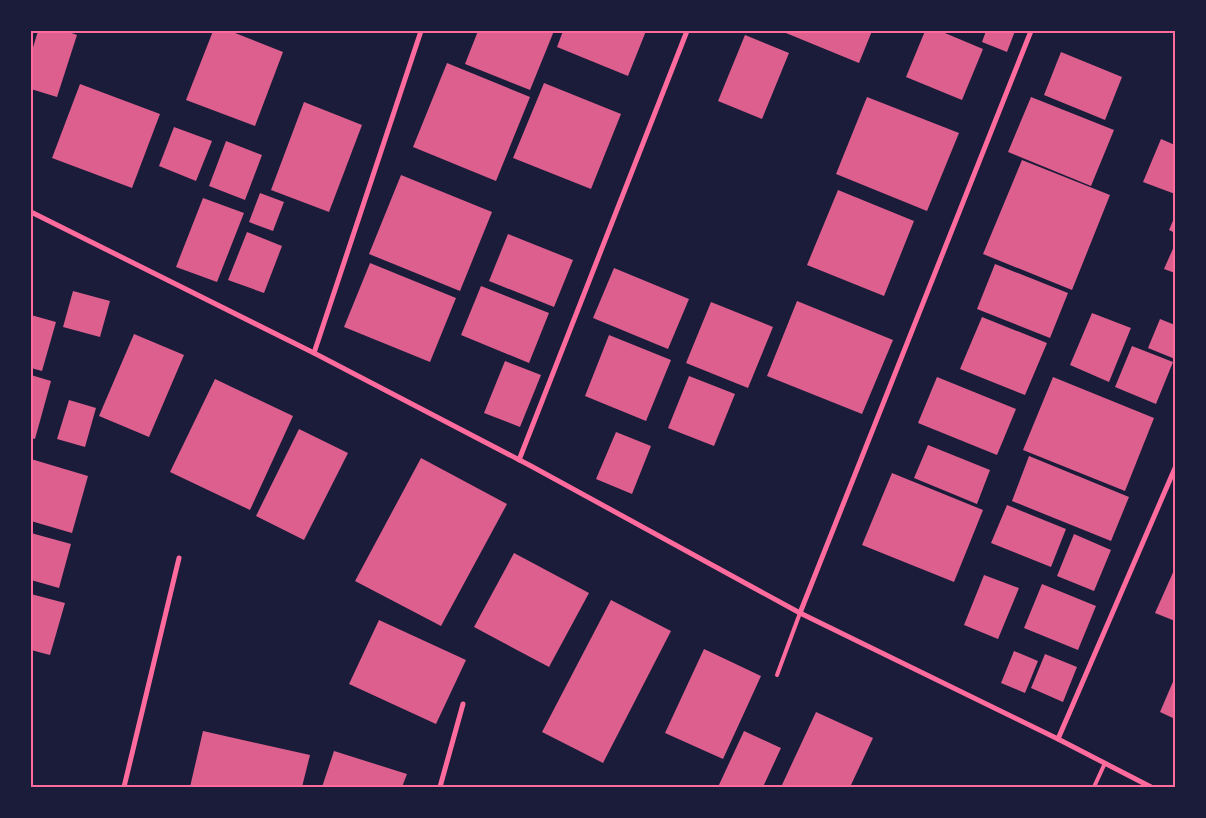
<svg xmlns="http://www.w3.org/2000/svg" width="1206" height="818" font-family="'Alegreya Sans',sans-serif">
	<style>
		.building { fill: #dd5f8e }
		.lines { fill: none; stroke-linecap: round; stroke-linejoin: round }
		.service { stroke: #ff6b9d; stroke-width: 4 }
		.minor { stroke: #ff6b9d; stroke-width: 5 }
		.neatline { fill: none; stroke: #ff6b9d; stroke-width: 2 }
	</style>
	<rect width="100%" height="100%" fill="#1b1b3a"/>
	<!-- building -->
	<g class="building">
		<polygon points="38,31 66,31 77,35 57,97 31,89 31,54"/>
		<polygon points="213,31 230,31 283,52 255,126 186,100"/>
		<polygon points="478,31 554,31 530,90 465,64"/>
		<polygon points="563,31 646,31 628,76 557,47"/>
		<polygon points="781,31 872,31 859,63"/>
		<polygon points="925,31 940,31 983,49 962,100 906,77"/>
		<polygon points="986,31 1015,31 1007,52 982,42"/>
		<polygon points="745,35 789,53 762,119 718,101"/>
		<polygon points="1061,52 1122,77 1105,120 1044,95"/>
		<polygon points="447,63 530,97 496,181 413,147"/>
		<polygon points="544,83 621,114 591,189 513,158"/>
		<polygon points="80,84 160,114 132,188 52,158"/>
		<polygon points="867,97 959,133 927,211 836,174"/>
		<polygon points="1031,97 1114,130 1091,186 1008,152"/>
		<polygon points="304,102 362,125 329,212 271,190"/>
		<polygon points="174,127 212,141 196,181 159,166"/>
		<polygon points="1161,139 1175,145 1175,194 1143,182"/>
		<polygon points="226,141 262,155 245,200 209,186"/>
		<polygon points="1022,160 1110,195 1072,290 983,254"/>
		<polygon points="401,175 492,212 460,291 369,254"/>
		<polygon points="838,190 914,221 884,296 807,265"/>
		<polygon points="260,193 284,202 273,231 249,222"/>
		<polygon points="203,198 244,213 217,282 176,267"/>
		<polygon points="1175,216 1175,233 1169,230"/>
		<polygon points="247,232 282,246 264,293 228,280"/>
		<polygon points="508,234 573,260 554,307 489,281"/>
		<polygon points="1175,244 1175,273 1164,269"/>
		<polygon points="370,263 456,298 430,362 344,327"/>
		<polygon points="995,264 1068,293 1050,338 977,309"/>
		<polygon points="614,268 689,299 668,349 593,318"/>
		<polygon points="481,286 549,313 529,363 461,335"/>
		<polygon points="73,291 110,301 100,337 63,327"/>
		<polygon points="797,301 893,340 862,414 767,376"/>
		<polygon points="711,302 773,327 748,388 686,363"/>
		<polygon points="1092,313 1131,328 1109,382 1070,365"/>
		<polygon points="31,315 56,322 42,371 31,368"/>
		<polygon points="982,317 1047,343 1025,395 960,369"/>
		<polygon points="1160,319 1175,325 1175,359 1148,348"/>
		<polygon points="134,334 184,355 149,437 99,416"/>
		<polygon points="609,335 671,360 646,421 585,396"/>
		<polygon points="1132,346 1173,362 1156,404 1115,387"/>
		<polygon points="505,361 541,375 520,427 484,413"/>
		<polygon points="31,375 51,381 35,439 31,438"/>
		<polygon points="689,376 735,394 714,446 668,428"/>
		<polygon points="937,377 1016,409 997,455 918,423"/>
		<polygon points="1053,377 1154,418 1125,491 1023,450"/>
		<polygon points="215,379 293,416 250,510 170,472"/>
		<polygon points="69,400 96,408 85,447 57,439"/>
		<polygon points="299,429 348,453 304,540 256,516"/>
		<polygon points="616,432 651,446 632,494 596,479"/>
		<polygon points="928,445 990,470 977,504 914,478"/>
		<polygon points="1029,456 1129,497 1111,541 1012,501"/>
		<polygon points="421,458 507,504 441,626 355,581"/>
		<polygon points="31,459 88,476 72,533 31,521"/>
		<polygon points="892,473 983,510 954,582 862,545"/>
		<polygon points="1007,505 1066,529 1051,567 991,543"/>
		<polygon points="31,533 71,544 59,588 31,580"/>
		<polygon points="1074,534 1111,550 1094,591 1057,576"/>
		<polygon points="514,553 589,593 549,667 474,627"/>
		<polygon points="1175,568 1175,621 1155,613"/>
		<polygon points="984,575 1019,588 998,639 964,625"/>
		<polygon points="1042,584 1096,606 1078,650 1024,628"/>
		<polygon points="31,594 65,603 50,655 31,650"/>
		<polygon points="611,600 671,631 603,763 542,732"/>
		<polygon points="379,620 466,660 436,724 349,684"/>
		<polygon points="704,649 761,676 723,759 665,733"/>
		<polygon points="1014,651 1038,661 1025,693 1001,683"/>
		<polygon points="1045,654 1077,667 1063,702 1031,688"/>
		<polygon points="1175,677 1175,719 1160,712"/>
		<polygon points="816,712 873,738 850,787 781,787"/>
		<polygon points="203,731 310,755 302,787 190,787"/>
		<polygon points="744,731 781,748 763,787 718,787"/>
		<polygon points="334,751 407,774 402,787 322,787"/>
	</g>
	<g class="lines">
		<!-- service -->
		<g class="service">
			<polyline points="777,675 800,613"/>
			<polyline points="1094,787 1105,763"/>
		</g>
		<!-- minor -->
		<g class="minor">
			<polyline points="31,212 314,353 531,466 800,613 1058,739 1151,787"/>
			<polyline points="314,353 421,31"/>
			<polyline points="519,460 687,31"/>
			<polyline points="800,613 1031,31"/>
			<polyline points="1058,739 1175,468"/>
			<polyline points="124,787 179,558"/>
			<polyline points="440,787 463,704"/>
		</g>
	</g>
	<!-- border -->
	<rect width="1206" height="818" fill="none" stroke="#1b1b3a" stroke-width="65"/>
	<rect x="32" y="32" width="1142" height="754" class="neatline"/>
</svg>
